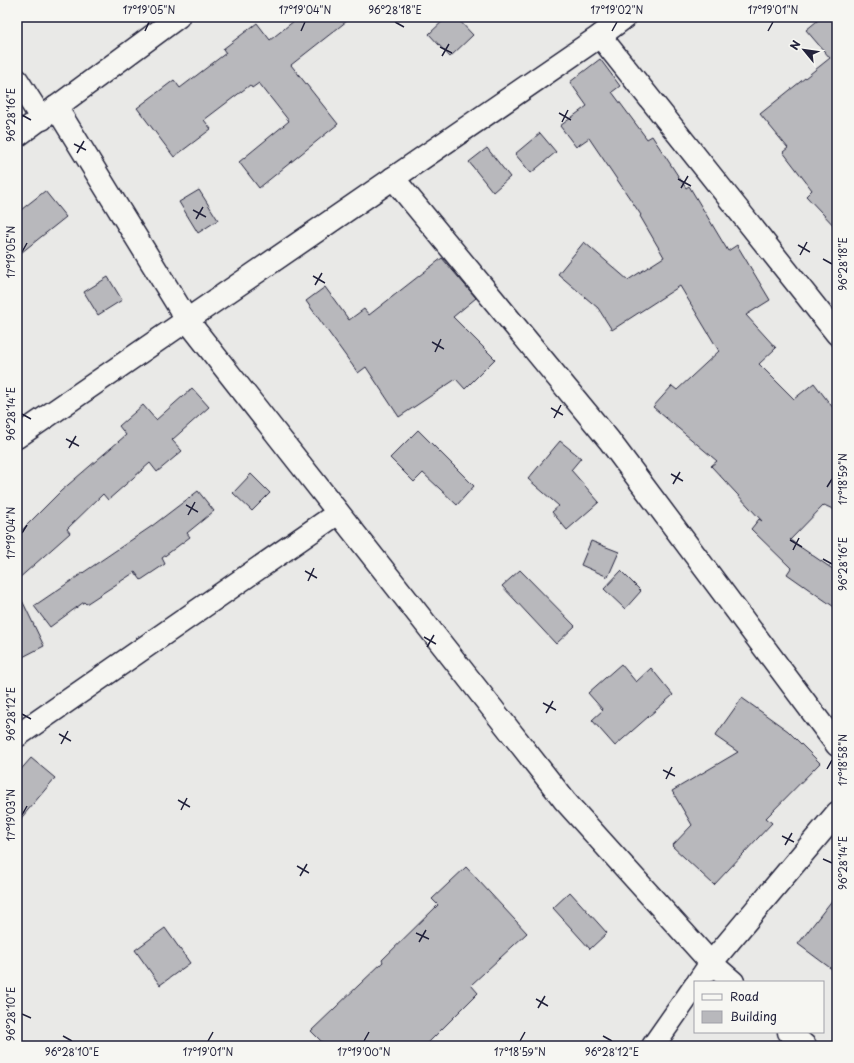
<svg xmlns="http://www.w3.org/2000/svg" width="854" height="1063" font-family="'Playpen Sans',sans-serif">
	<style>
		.building { fill: #b8b8bc; stroke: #22223b }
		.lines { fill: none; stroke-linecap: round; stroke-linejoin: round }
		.street-casing { stroke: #22223b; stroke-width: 25 }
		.street { stroke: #f6f6f2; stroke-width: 22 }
		.ticks { fill: none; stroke: #22223b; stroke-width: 1.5 }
		.neatline { fill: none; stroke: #22223b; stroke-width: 1.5 }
		.ticks-label { font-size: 10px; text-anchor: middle; fill: #22223b }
	</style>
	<rect width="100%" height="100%" fill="#e9e9e7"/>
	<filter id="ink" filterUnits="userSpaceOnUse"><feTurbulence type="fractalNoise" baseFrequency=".025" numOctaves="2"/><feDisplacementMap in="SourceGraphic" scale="8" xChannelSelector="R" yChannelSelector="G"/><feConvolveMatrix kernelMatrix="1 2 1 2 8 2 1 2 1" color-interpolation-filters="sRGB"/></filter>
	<g filter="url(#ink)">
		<!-- building -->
		<g class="building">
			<polygon points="299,17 352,17 291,65 338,124 259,188 239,162 289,121 259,83 252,88 250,85 204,120 211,129 174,157 137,108 174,80 180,88 226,53 223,49 257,23 270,40"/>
			<polygon points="447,17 456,17 473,35 450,57 429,34"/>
			<polygon points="822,17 837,17 837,229 806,196 812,190 783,152 788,148 760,114 830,58 806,30"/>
			<polygon points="600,59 620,86 612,92 647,139 652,136 686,188 689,186 728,251 737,245 770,300 746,315 776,348 759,364 794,399 814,383 837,413 837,511 824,505 790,540 837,572 837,609 787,574 791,568 751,529 759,519 762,521 711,466 717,461 653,407 672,386 677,390 719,351 680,286 612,330 598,308 558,274 584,242 628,280 664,257 640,216 641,215 589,138 576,147 560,126 587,106 570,82"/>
			<polygon points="540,133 556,152 531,173 515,154"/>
			<polygon points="487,148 510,177 493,192 469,162"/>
			<polygon points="199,190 218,220 198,233 179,202"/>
			<polygon points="45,191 66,217 17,256 17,213"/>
			<polygon points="442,258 476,298 453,317 495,359 465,389 456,379 399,417 366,367 358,373 306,301 325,287 349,320 364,309 369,315"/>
			<polygon points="108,277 122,300 98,315 84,292"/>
			<polygon points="192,388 209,407 172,440 182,451 157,472 150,463 108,500 103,494 67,529 70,533 17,580 17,535 61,491 126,435 119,426 143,405 156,420"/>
			<polygon points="418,430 474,486 457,505 423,473 414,482 390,458"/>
			<polygon points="560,441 581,458 571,470 599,502 567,530 552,512 559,506 528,479"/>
			<polygon points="251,474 270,493 252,511 233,493"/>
			<polygon points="198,491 214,511 187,533 190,537 162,558 165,564 141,580 135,572 86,604 84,602 50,627 34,606 152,526"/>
			<polygon points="591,541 619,552 608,577 581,565"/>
			<polygon points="520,570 575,626 556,644 502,586"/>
			<polygon points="621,571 641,591 625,609 604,589"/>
			<polygon points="17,590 44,646 17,660"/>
			<polygon points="621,664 636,682 651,668 673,695 615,746 592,720 603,710 588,693"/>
			<polygon points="742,698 788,731 820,763 766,818 772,823 714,885 672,846 692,825 672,791 738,752 715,736"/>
			<polygon points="31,758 55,778 17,823 17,774"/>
			<polygon points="466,867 527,933 471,985 478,993 425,1046 326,1046 311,1031 383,962 382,960 438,905 432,899"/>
			<polygon points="570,892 607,933 590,949 553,908"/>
			<polygon points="837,894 837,973 798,944"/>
			<polygon points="165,928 190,963 160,985 135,950"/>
		</g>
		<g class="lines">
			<defs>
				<g id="street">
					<polyline points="600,36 837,334"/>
					<polyline points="17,80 42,119"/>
					<polyline points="56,107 187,320 565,801 711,963 733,982"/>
					<polyline points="17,136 178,17"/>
					<polyline points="393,178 609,440 837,745"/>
					<polyline points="17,437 600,36 625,17"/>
					<polyline points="17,736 338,513"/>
					<polyline points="698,982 711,963 837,813"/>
					<polyline points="789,1032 805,1046"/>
					<polyline points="653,1046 695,986"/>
				</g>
			</defs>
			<!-- street casing -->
			<use href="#street" class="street-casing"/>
			<!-- street -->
			<use href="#street" class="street"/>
		</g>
	</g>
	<!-- ticks -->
	<path class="ticks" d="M395,22L404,27M145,31L149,22M301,31L305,22M612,31L617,22M768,31L773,22M440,47L452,53M442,56L449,44M559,113L571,120M22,115L31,120M562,122L568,110M74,144L86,150M77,153L84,141M678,179L691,186M681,188L688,176M193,210L206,217M196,219L203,207M798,245L810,252M22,252L27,243M800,255L807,242M823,259L832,264M313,276L325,283M315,285L322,273M432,342L444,349M435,352L441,339M551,408L563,415M22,414L31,419M554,418L561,405M66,439L79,446M69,448L76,436M671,474L683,481M673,484L680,472M827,487L832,479M186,505L198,512M188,515L195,502M22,533L27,525M790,540L802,547M793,550L799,538M823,559L832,564M305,571L317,578M308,581L314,568M424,637L436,644M427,647L434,635M543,703L556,710M546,713L553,701M22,714L31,719M59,734L71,741M61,744L68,731M827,769L832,760M663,770L675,776M666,779L672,767M178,800L190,807M181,810L187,798M22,815L27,806M782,836L794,842M785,845L792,833M823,859L832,863M297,866L309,873M300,876L307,864M416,933L429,939M419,942L426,930M536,999L548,1006M538,1008L545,996M22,1014L31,1018M63,1036L72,1041M603,1036L612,1041M208,1041L213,1032M364,1041L369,1032M520,1041L525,1032"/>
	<!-- margin -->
	<rect width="854" height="1063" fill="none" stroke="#f6f6f2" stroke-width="44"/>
	<!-- legend -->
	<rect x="694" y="981" width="130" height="52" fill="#f6f6f2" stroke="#a1a1a9"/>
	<rect x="702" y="994" width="20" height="6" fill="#f6f6f2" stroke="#a1a1a9"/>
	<text x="730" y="1001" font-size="12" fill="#22223b">Road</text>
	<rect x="702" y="1011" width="20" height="12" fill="#b8b8bc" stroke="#a1a1a9"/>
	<text x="730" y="1021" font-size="12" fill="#22223b">Building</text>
	<!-- north arrow -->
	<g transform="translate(804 50) rotate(299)" stroke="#f6f6f2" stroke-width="3" paint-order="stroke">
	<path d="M0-3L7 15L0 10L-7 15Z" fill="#22223b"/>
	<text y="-6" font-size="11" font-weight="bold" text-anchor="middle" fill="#22223b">N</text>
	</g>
	<rect x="22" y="22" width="810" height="1019" class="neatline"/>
	<g class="ticks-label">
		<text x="149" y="14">17°19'05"N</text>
		<text x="305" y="14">17°19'04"N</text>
		<text x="395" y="14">96°28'18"E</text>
		<text x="617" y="14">17°19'02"N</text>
		<text x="773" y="14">17°19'01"N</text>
		<text transform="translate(11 115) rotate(-90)" y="4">96°28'16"E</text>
		<text transform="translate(11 252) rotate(-90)" y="4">17°19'05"N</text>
		<text transform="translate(843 264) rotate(-90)" y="4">96°28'18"E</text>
		<text transform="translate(11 414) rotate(-90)" y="4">96°28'14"E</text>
		<text transform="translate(843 479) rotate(-90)" y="4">17°18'59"N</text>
		<text transform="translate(11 533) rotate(-90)" y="4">17°19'04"N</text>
		<text transform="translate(843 564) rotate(-90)" y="4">96°28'16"E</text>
		<text transform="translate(11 714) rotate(-90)" y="4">96°28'12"E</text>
		<text transform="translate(843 760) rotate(-90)" y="4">17°18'58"N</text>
		<text transform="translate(11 815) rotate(-90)" y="4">17°19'03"N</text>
		<text transform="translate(843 863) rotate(-90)" y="4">96°28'14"E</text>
		<text transform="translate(11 1014) rotate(-90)" y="4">96°28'10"E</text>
		<text x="72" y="1056">96°28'10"E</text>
		<text x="208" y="1056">17°19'01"N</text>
		<text x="364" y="1056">17°19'00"N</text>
		<text x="520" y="1056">17°18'59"N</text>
		<text x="612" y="1056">96°28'12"E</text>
	</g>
</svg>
